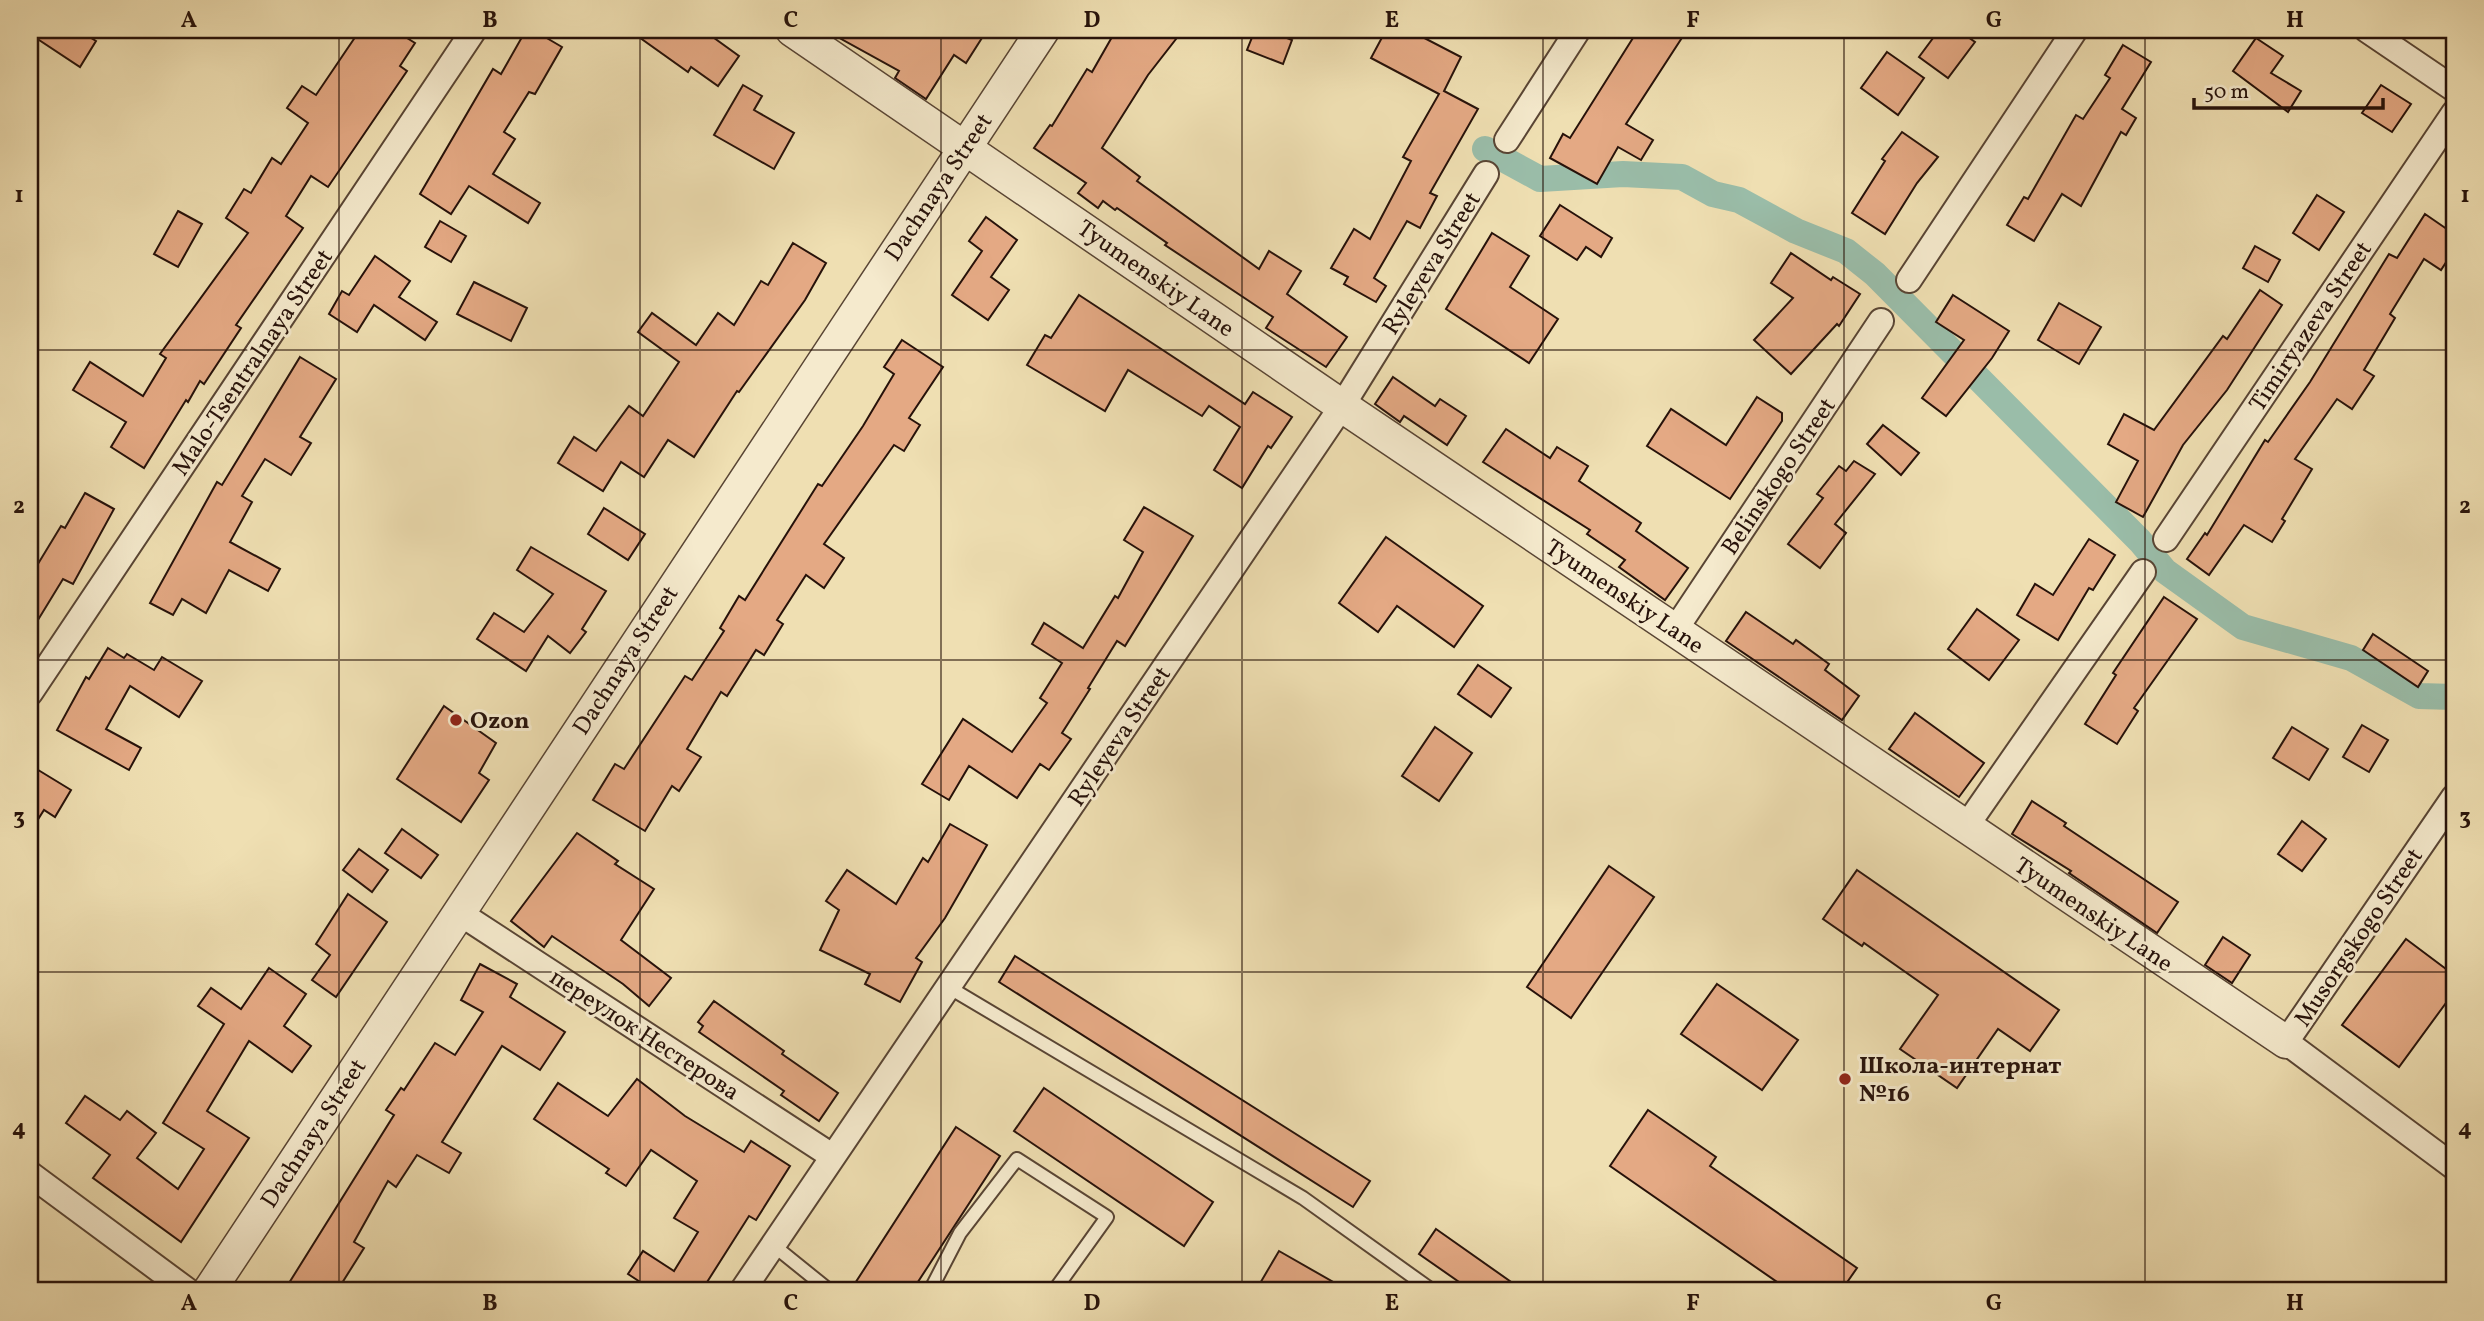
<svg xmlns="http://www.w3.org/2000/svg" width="2484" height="1321" font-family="Vollkorn,serif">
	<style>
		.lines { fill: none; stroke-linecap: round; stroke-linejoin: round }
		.canal { stroke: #9abda9; stroke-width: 26 }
		.building { fill: #e4a984; stroke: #27120a; stroke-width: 2 }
		.service-casing { stroke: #594534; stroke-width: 16 }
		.minor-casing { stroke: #594534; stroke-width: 28 }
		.tertiary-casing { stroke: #594534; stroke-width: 35 }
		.service { stroke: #f5eacd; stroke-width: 12 }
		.minor { stroke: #f5eacd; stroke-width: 24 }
		.tertiary { stroke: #f5eacd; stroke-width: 32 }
		.grid { fill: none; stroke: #27120a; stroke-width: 2; stroke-opacity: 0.55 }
		.poi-dot { fill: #8f2418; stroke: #f5eacd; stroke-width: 2.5 }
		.labels { text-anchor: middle; stroke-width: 6; stroke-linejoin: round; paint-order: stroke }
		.street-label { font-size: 24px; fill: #27120a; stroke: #f5eacd }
		.poi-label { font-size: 24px; font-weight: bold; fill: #27120a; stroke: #f5eacd; text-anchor: start }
		.neatline { fill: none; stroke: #27120a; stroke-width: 2.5 }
		.grid-label { font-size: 23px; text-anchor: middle; font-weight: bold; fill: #27120a }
	</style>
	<rect width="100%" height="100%" fill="#efdfb2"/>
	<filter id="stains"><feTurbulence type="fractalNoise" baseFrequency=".00286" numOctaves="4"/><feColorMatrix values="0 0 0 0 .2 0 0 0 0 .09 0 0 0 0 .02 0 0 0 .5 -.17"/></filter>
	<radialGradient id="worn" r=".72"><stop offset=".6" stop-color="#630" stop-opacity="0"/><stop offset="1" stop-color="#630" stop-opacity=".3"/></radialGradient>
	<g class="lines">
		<!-- canal -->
		<polyline class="canal" points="1485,149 1540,179 1623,174 1682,177 1713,194 1739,200 1796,231 1846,251 1875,274 2140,541 2165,571 2243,627 2351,658 2419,696 2454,697"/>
	</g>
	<!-- building -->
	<g class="building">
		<polygon points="30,30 78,30 96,41 80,67 30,34"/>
		<polygon points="360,30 394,30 415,43 400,66 407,71 328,187 311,176 286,216 303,228 236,325 241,328 204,384 200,381 188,402 186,400 144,468 111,447 126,422 73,390 90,362 143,396 166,358 160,354 248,233 226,218 244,189 251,193 272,158 281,164 308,123 287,108 302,86 316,95"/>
		<polygon points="526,30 533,30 562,47 535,94 529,92 504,132 515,139 493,174 540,203 528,223 469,186 451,214 420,194 493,69 501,74"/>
		<polygon points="629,30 703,30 739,56 718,86 691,67 688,72"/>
		<polygon points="825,30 987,30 966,63 954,55 926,99 895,78 899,71"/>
		<polygon points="1116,30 1183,30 1148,75 1102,148 1140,177 1137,181 1259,269 1269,251 1301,271 1287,294 1347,337 1326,367 1266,328 1273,317 1165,245 1167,243 1117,208 1115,210 1103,201 1098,208 1078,193 1086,183 1034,148 1050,125 1052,126 1087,69 1092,72"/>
		<polygon points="1255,30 1266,30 1292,40 1283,64 1247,50"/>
		<polygon points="1386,30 1409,30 1461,57 1444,91 1478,109 1430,193 1437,196 1420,228 1407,221 1374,278 1386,286 1376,302 1344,284 1348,277 1331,268 1354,229 1370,239 1411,161 1403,157 1439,94 1371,58"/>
		<polygon points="1638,30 1687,30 1626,124 1653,140 1641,160 1618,147 1597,184 1550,158 1563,134 1570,138"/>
		<polygon points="1939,30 1958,30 1975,42 1948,78 1919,57"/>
		<polygon points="2256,38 2283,56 2271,73 2301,91 2288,112 2233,71"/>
		<polygon points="2123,45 2151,62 2122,109 2136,118 2126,135 2121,132 2081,206 2062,194 2034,241 2007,225 2024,197 2028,199 2076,115 2083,119 2110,78 2105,75"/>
		<polygon points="1887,52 1924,78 1898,115 1861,88"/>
		<polygon points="743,85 762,96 754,110 794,133 774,169 714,135"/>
		<polygon points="2381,85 2411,104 2392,132 2362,113"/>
		<polygon points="1902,132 1938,157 1917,183 1885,234 1852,213 1885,161 1882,159"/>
		<polygon points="2317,195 2344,212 2319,250 2293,233"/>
		<polygon points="1560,205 1612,238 1601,257 1586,247 1577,260 1540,236"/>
		<polygon points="178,211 202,224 178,267 154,254"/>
		<polygon points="2425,214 2454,234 2454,250 2441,270 2424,259 2390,314 2395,318 2364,370 2374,376 2352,409 2337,399 2295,459 2312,469 2282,519 2285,521 2272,542 2244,525 2209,575 2187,559 2205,533 2207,535 2265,440 2268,442 2310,382 2389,254 2397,258"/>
		<polygon points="986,217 1017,240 991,277 1009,290 988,320 952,295 982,251 969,241"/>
		<polygon points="440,221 466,236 451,262 425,247"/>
		<polygon points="1492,233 1529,256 1510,287 1558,319 1529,363 1446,309"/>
		<polygon points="793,243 826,263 805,300 739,392 737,391 694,457 668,440 644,477 621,462 603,491 558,463 574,437 596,451 629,406 643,416 679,362 638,332 652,313 696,345 718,313 734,325 761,281 768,285"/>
		<polygon points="2255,246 2280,260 2268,282 2243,268"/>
		<polygon points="1791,253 1831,280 1833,277 1860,294 1839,326 1837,324 1791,374 1754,340 1793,298 1771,283"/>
		<polygon points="375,256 410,281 399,297 437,322 425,340 374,305 357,332 329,314 342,291 349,295"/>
		<polygon points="474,282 527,308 511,341 457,314"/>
		<polygon points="2260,290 2282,305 2227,390 2183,445 2143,517 2116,502 2138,461 2108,444 2124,414 2154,430 2223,336 2227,339"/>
		<polygon points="1079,295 1245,404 1253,392 1292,417 1271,448 1268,446 1242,488 1214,470 1240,427 1209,406 1202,416 1128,370 1105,411 1027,365 1045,335 1051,338"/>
		<polygon points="1953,295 2009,331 1992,358 1946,416 1922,398 1964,340 1936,322"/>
		<polygon points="2059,303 2101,327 2079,364 2038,340"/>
		<polygon points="902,340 943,367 909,418 920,425 904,451 894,445 824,544 844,558 824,588 806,575 777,620 783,624 764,655 756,650 727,696 721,692 687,749 701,757 679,791 672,786 645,831 593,800 615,764 624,769 685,676 692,680 724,631 720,628 739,596 745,600 818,484 822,486 863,426 894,374 884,367"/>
		<polygon points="300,357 336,379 300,437 311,443 291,475 265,459 242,496 252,502 230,542 280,569 268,591 229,570 206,613 182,599 173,615 150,603 217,482 222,485"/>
		<polygon points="1393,377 1435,406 1440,399 1466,416 1447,445 1404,416 1400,422 1375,404"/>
		<polygon points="1757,397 1782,413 1782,421 1730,499 1647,446 1671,409 1726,445"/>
		<polygon points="1883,425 1919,453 1901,475 1867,444"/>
		<polygon points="1506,429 1550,458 1557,447 1588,466 1579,481 1641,523 1636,531 1688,568 1665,600 1619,567 1625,560 1587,534 1590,530 1483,462"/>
		<polygon points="1854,461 1875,474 1835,524 1846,533 1820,568 1788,544 1823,498 1817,494 1839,466 1846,471"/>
		<polygon points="85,493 114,509 73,584 63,579 30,633 30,577 61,526 65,528"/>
		<polygon points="1144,507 1193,536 1125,646 1117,641 1088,688 1090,689 1062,733 1071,739 1049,770 1040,764 1017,798 969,766 949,800 922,784 963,719 1012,752 1047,703 1040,698 1062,663 1032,644 1044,623 1083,648 1115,596 1118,598 1143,552 1124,540"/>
		<polygon points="604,508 645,534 628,560 588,534"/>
		<polygon points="1386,537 1483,606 1454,647 1397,606 1378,632 1339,603"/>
		<polygon points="2089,539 2115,555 2093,590 2089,588 2058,640 2017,615 2035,584 2053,595"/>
		<polygon points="531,547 606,591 582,629 586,632 570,653 548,636 526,671 477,639 494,613 524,632 553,594 517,570"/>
		<polygon points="2164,597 2197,619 2134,708 2138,711 2117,744 2085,724 2116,675 2113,673"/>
		<polygon points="1977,609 2019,640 1989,680 1948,649"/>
		<polygon points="1746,612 1793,644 1796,640 1829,664 1825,670 1859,696 1842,720 1726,641"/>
		<polygon points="2373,634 2428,671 2418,687 2363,650"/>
		<polygon points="108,648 124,658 127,654 154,670 162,657 202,681 179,717 130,686 106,729 141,748 129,770 57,730 86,677 89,679"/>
		<polygon points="1478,665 1511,688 1491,717 1458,694"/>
		<polygon points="444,706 496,743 479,773 489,780 461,822 397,779"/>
		<polygon points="1915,713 1984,763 1959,797 1889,749"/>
		<polygon points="2362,725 2388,740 2369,772 2343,757"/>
		<polygon points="1435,727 1472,753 1439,801 1402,776"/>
		<polygon points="2292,727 2328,749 2309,780 2273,758"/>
		<polygon points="30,765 71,790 55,817 44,810 30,832"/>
		<polygon points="2032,801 2066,823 2064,826 2178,902 2157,933 2069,873 2071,871 2012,834"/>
		<polygon points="2302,821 2326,839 2302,871 2278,854"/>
		<polygon points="950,824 987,845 945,918 916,958 922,962 900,1002 865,984 870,974 820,950 839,910 826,901 847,870 896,904 923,858 928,862"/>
		<polygon points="402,829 438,855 421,878 385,853"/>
		<polygon points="577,833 618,861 615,864 654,889 621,940 671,978 649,1006 623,984 552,936 544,947 511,921"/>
		<polygon points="359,849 388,870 372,892 343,870"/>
		<polygon points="1609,866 1654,897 1571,1018 1527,987"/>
		<polygon points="1857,870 2059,1010 2030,1051 1998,1029 1957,1088 1900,1049 1938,995 1864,943 1862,946 1823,919"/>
		<polygon points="348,894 387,922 336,997 312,980 330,955 316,944"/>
		<polygon points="2223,937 2250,955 2232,983 2205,965"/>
		<polygon points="2406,939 2454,975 2454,992 2399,1067 2342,1025"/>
		<polygon points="1015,956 1370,1181 1353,1207 999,982"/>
		<polygon points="480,964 517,984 510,997 565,1032 540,1070 502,1046 442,1142 461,1153 449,1173 417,1155 396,1187 388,1181 354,1242 364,1248 337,1291 284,1291 394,1115 386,1110 401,1088 404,1090 435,1043 455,1055 483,1012 461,1000"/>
		<polygon points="269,968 306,994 284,1026 311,1046 292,1072 249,1041 207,1111 249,1138 181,1242 93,1178 110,1155 66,1123 85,1096 120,1120 127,1111 156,1133 137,1158 178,1189 204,1149 163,1123 224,1024 198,1006 211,988 241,1009"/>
		<polygon points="1717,984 1798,1040 1762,1090 1681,1034"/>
		<polygon points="714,1001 784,1051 782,1054 838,1093 819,1121 781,1095 784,1091 699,1032 703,1026 698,1022"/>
		<polygon points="637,1079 685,1116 744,1152 751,1141 790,1166 756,1220 749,1216 702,1290 704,1291 654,1291 628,1274 643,1251 674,1271 698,1232 674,1218 697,1181 651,1150 626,1186 606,1173 609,1169 534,1119 558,1083 608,1116"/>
		<polygon points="1044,1088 1213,1202 1184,1246 1014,1131"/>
		<polygon points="1648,1110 1716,1157 1710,1166 1857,1268 1841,1291 1790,1291 1610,1166"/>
		<polygon points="956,1127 1000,1156 912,1291 850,1291"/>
		<polygon points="1436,1229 1524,1291 1472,1291 1419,1254"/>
		<polygon points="1279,1251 1349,1291 1270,1291 1259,1285"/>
	</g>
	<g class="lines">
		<defs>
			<g id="service">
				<polyline points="950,988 1303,1198 1433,1291"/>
				<polyline points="773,1245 830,1291"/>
				<polyline points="930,1291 960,1233 1017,1159 1107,1217 1054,1291"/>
			</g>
			<g id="minor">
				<polyline points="2367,30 2454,89"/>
				<polyline points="1507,140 1578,30"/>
				<polyline points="1909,280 2075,30"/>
				<polyline points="2166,539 2454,113"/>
				<polyline points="1675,630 1881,321"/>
				<polyline points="30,693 474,30"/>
				<polyline points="2454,797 2286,1042 2454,1167"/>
				<polyline points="1965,828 2143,572"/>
				<polyline points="458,912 832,1156"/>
				<polyline points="30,1174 188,1291"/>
				<polyline points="742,1291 1342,406 1486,174"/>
			</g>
			<g id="tertiary">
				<polyline points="792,30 1342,406 2286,1042"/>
				<polyline points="209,1291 1043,30"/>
			</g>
		</defs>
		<!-- service casing -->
		<use href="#service" class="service-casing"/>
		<!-- minor casing -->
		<use href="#minor" class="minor-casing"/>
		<!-- tertiary casing -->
		<use href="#tertiary" class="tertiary-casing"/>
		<!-- service -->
		<use href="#service" class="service"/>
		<!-- minor -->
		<use href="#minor" class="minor"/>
		<!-- tertiary -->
		<use href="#tertiary" class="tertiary"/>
	</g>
	<!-- grid -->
	<path class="grid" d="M339,30V1291M640,30V1291M941,30V1291M1242,30V1291M1543,30V1291M1844,30V1291M2145,30V1291M30,350H2454M30,660H2454M30,972H2454"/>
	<!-- markers -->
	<g class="poi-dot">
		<circle cx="456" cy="720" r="7"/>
		<circle cx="1845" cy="1079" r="7"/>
	</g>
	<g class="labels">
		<!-- street labels -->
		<g class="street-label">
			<text transform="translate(938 187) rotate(-56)" y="8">Dachnaya Street</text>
			<text transform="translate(1431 263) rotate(-58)" y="8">Ryleyeva Street</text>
			<text transform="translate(1156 278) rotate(35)" y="8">Tyumenskiy Lane</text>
			<text transform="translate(2310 326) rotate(-56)" y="8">Timiryazeva Street</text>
			<text transform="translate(252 362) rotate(-56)" y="8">Malo-Tsentralnaya Street</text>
			<text transform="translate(1778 476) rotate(-56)" y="8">Belinskogo Street</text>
			<text transform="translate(1625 596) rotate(34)" y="8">Tyumenskiy Lane</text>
			<text transform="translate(625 660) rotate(-57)" y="8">Dachnaya Street</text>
			<text transform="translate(1119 736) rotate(-56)" y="8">Ryleyeva Street</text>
			<text transform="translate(2094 914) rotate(34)" y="8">Tyumenskiy Lane</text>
			<text transform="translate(2358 937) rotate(-56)" y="8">Musorgskogo Street</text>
			<text transform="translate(645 1034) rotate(33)" y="8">переулок Нестерова</text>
			<text transform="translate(313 1133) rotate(-57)" y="8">Dachnaya Street</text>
		</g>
		<!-- poi labels -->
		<g class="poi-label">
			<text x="470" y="728">Ozon</text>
			<text x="1859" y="1073">Школа-интернат<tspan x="1859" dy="28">№16</tspan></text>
		</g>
	</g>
	<!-- margin -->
	<rect width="2484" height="1321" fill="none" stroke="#efdfb2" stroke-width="77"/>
	<!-- scale -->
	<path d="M2194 98v10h189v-10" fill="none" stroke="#27120a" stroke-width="3.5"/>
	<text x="2204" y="98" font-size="21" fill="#27120a" stroke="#f5eacd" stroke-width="5" paint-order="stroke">50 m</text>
	<rect x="38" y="38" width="2408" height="1244" class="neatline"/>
	<g class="grid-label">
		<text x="189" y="27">A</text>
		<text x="490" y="27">B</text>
		<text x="791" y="27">C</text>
		<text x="1092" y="27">D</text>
		<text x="1392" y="27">E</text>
		<text x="1693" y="27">F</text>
		<text x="1994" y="27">G</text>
		<text x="2295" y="27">H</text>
		<text x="19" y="202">1</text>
		<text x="2465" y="202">1</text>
		<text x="19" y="513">2</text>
		<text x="2465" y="513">2</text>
		<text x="19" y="824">3</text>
		<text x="2465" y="824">3</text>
		<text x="19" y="1135">4</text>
		<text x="2465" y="1135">4</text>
		<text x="189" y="1310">A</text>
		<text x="490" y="1310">B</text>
		<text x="791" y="1310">C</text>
		<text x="1092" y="1310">D</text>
		<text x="1392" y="1310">E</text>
		<text x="1693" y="1310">F</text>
		<text x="1994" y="1310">G</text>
		<text x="2295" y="1310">H</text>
	</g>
	<rect width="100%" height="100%" filter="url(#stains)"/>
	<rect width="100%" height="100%" fill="url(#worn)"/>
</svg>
